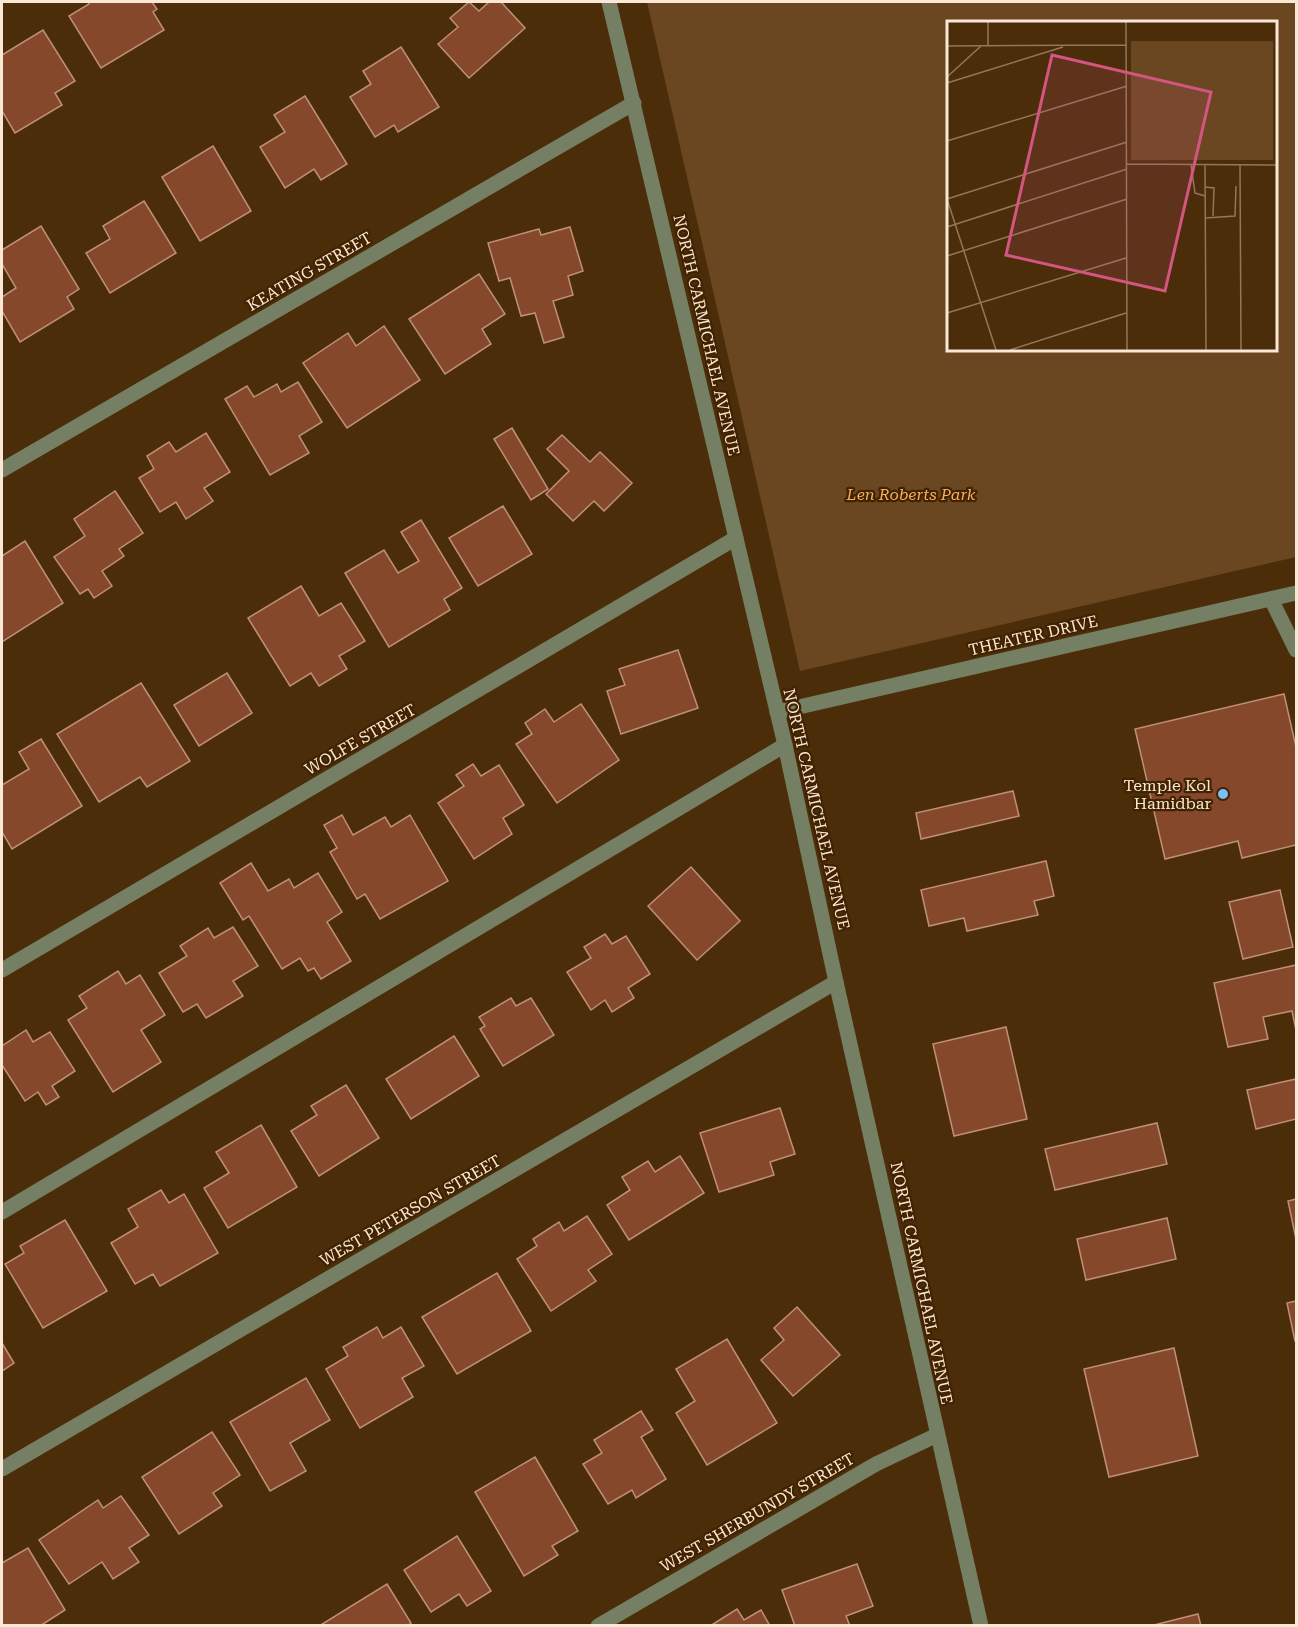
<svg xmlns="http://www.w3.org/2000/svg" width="1298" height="1627" font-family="'Roboto Serif',serif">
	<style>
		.green { fill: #6a4621; fill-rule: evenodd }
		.building { fill: #86482b; stroke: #be8f7a; stroke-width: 1.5 }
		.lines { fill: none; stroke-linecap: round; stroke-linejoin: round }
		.minor { stroke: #747f63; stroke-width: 15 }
		.poi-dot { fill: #79bff8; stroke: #412300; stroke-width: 2 }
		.labels { text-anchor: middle; stroke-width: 4.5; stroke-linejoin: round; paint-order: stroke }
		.street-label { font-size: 16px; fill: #fbe7d5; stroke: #412300 }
		.park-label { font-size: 16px; font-style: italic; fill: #f6ad64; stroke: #412300 }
		.poi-label { font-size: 16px; fill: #fbe7d5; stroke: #412300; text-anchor: end }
		.inset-road { fill: none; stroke: #92775b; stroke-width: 1.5 }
		.view { fill: #d35680; fill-opacity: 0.15; stroke: #d35680; stroke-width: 3 }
		.inset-edge { fill: none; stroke: #fbe7d5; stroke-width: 3 }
	</style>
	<rect width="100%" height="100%" fill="#4c2d0a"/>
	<!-- green -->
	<path class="green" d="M647,2H1296V557L800,671ZM948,22H1276V350H948Z"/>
	<!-- building -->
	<g class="building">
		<polygon points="88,2 152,2 157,9 153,12 164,30 101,68 69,16 89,4"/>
		<polygon points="469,2 479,11 489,2 501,2 525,28 469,78 438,44 458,27 450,18"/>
		<polygon points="43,30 75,81 55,93 62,105 15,133 2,111 2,55"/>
		<polygon points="401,47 439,107 398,132 394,125 375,137 350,97 371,84 363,71"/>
		<polygon points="305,96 347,164 321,180 314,169 285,188 260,147 285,132 274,115"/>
		<polygon points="213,146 251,211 200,241 162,177"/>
		<polygon points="144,201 176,253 110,293 86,253 110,239 103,226"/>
		<polygon points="41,226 79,289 67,297 74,309 20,342 2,311 2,297 16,288 2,264 2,250"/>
		<polygon points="570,227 583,271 568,276 573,295 553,301 564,337 544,343 535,313 521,316 510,278 499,281 488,243 539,229 541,235"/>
		<polygon points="479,274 505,314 482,329 491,344 445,374 409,319"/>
		<polygon points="384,326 420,380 347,428 303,363 348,333 356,346"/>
		<polygon points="298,382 322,422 299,436 309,453 270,475 225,399 247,386 254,397 277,384 281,392"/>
		<polygon points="512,428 548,489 531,500 494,439"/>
		<polygon points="206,433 230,472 204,488 213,501 186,519 176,502 160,512 139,478 154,469 147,456 169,442 176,452"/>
		<polygon points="562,435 590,462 600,452 632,483 604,511 594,501 573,521 546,494 569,471 547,449"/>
		<polygon points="115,491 143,533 119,549 124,556 102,571 112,586 94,598 88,589 80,594 54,557 85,536 74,519"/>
		<polygon points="503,506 532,554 478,586 449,538"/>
		<polygon points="421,520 462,588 444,599 450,610 389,647 345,573 384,550 398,573 419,561 401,532"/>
		<polygon points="25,541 63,603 2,642 2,556"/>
		<polygon points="301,586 319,616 341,603 365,641 339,656 347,669 319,686 311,673 290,686 248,618"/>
		<polygon points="678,650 698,708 621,734 607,691 625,685 619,669"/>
		<polygon points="227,673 252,713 199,746 174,705"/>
		<polygon points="141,683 190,761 147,787 140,777 99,802 57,734"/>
		<polygon points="1284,694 1296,747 1296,845 1242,858 1238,841 1165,859 1135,729"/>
		<polygon points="581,704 619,760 557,803 516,744 532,734 525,723 545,709 554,722"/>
		<polygon points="41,739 82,806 12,849 2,832 2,785 29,769 19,752"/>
		<polygon points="473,764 481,776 499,765 524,805 503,818 512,834 474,859 438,803 464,786 456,775"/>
		<polygon points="1013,791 1019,816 921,839 916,813"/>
		<polygon points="342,815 353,835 385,817 391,827 410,815 448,881 380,919 365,894 357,899 330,852 337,848 324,825"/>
		<polygon points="1046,861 1054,896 1034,901 1038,915 967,931 964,918 929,926 921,890"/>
		<polygon points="251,863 268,891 289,879 294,888 318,873 342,912 327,922 351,961 321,979 314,968 308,971 300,958 282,969 249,916 243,920 220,883"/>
		<polygon points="691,867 740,921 697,960 648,906"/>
		<polygon points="1280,890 1293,947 1243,959 1229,902"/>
		<polygon points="233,927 258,966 233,981 243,996 206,1018 197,1004 183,1012 159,973 187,956 180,946 208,928 214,938"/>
		<polygon points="605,934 612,944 626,936 650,974 628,988 634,998 612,1012 605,1000 591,1010 567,972 591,958 584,947"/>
		<polygon points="1296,965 1296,1030 1292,1011 1263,1017 1268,1039 1228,1047 1214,983"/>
		<polygon points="118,971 126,984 140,975 165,1015 141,1030 161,1062 113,1092 68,1020 87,1008 79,996"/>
		<polygon points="511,998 516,1006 531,998 554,1035 503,1066 480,1029 485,1026 479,1017"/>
		<polygon points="1006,1027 1027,1119 954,1136 933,1044"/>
		<polygon points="26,1030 33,1042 50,1032 75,1071 52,1086 59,1097 46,1105 38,1092 25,1101 2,1065 2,1046"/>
		<polygon points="454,1036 479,1076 411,1119 386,1079"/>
		<polygon points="1296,1079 1296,1119 1256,1129 1247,1090"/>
		<polygon points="346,1085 379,1138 319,1176 291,1131 317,1115 311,1106"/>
		<polygon points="780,1108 795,1154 770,1162 774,1175 719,1192 700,1133"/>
		<polygon points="1157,1123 1167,1164 1055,1190 1045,1149"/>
		<polygon points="261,1125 297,1187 228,1228 204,1188 229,1173 216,1152"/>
		<polygon points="680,1156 704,1193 629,1240 607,1205 630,1190 622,1177 648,1161 655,1172"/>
		<polygon points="161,1190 169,1203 184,1194 218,1253 160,1286 153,1274 135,1284 111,1243 138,1227 128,1209"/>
		<polygon points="1296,1199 1296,1239 1288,1201"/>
		<polygon points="587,1216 612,1254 588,1270 596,1281 551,1311 517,1259 537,1246 533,1239 559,1222 564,1231"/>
		<polygon points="1167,1218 1176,1259 1086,1280 1077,1239"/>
		<polygon points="65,1220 107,1291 43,1328 5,1264 24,1253 20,1246"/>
		<polygon points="497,1273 531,1331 457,1374 422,1317"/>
		<polygon points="1296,1301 1296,1341 1295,1341 1287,1303"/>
		<polygon points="797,1307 840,1355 793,1396 761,1360 784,1340 774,1328"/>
		<polygon points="377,1327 383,1338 401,1327 424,1366 402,1378 413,1397 360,1428 326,1369 348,1356 343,1347"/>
		<polygon points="727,1339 777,1423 707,1465 676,1413 695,1401 676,1369"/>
		<polygon points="2,1343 14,1363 2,1371"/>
		<polygon points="1174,1348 1198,1456 1109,1477 1084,1369"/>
		<polygon points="306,1378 330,1420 290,1443 306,1471 270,1491 230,1422"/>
		<polygon points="641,1411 653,1430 641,1437 666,1479 636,1498 632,1490 608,1504 583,1464 602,1453 594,1440"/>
		<polygon points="212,1432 240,1475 213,1493 222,1506 179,1534 142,1477"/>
		<polygon points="535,1457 578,1531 552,1546 558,1555 524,1576 475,1492"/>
		<polygon points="121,1496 149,1535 129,1548 139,1562 113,1579 102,1562 69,1584 39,1540 98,1500 103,1508"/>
		<polygon points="457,1536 491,1591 467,1606 459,1594 431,1612 404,1570"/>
		<polygon points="28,1548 65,1610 40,1626 2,1626 2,1563"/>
		<polygon points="857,1564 873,1606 846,1616 850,1626 795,1626 782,1590"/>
		<polygon points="387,1584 411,1623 407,1626 319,1626"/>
		<polygon points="737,1609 744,1620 761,1610 770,1626 710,1626"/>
		<polygon points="1198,1614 1201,1626 1150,1626"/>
	</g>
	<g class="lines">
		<!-- minor -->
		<g class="minor">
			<polyline points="609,2 785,745 836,982 981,1626"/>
			<polyline points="2,470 634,103"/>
			<polyline points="1271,599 1296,650"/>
			<polyline points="777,712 1296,593"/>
			<polyline points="2,970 736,538"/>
			<polyline points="2,1212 785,745"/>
			<polyline points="2,1469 836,982"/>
			<polyline points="598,1626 876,1464 937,1435"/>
		</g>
	</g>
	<!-- markers -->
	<circle class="poi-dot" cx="1223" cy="794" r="6"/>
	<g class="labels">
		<!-- street labels -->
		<g class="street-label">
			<text transform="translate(309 271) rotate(-30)" y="6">KEATING STREET</text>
			<text transform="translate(707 335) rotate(77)" y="6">NORTH CARMICHAEL AVENUE</text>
			<text transform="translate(1033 635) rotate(-13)" y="6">THEATER DRIVE</text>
			<text transform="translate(360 739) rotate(-30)" y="6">WOLFE STREET</text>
			<text transform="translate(817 809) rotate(77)" y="6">NORTH CARMICHAEL AVENUE</text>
			<text transform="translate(410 1210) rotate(-30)" y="6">WEST PETERSON STREET</text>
			<text transform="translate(922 1283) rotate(78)" y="6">NORTH CARMICHAEL AVENUE</text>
			<text transform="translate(757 1512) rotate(-30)" y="6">WEST SHERBUNDY STREET</text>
		</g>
		<!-- park labels -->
		<g class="park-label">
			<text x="911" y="500">Len Roberts Park</text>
		</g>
		<!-- poi labels -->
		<g class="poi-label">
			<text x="1211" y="791">Temple Kol<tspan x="1211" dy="18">Hamidbar</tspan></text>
		</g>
	</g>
	<!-- overview -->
	<g transform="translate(947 21)">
		<rect width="330" height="330" fill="#4c2d0a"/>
		<path d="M184,20H326V139H184Z" fill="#6a4621"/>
		<path class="inset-road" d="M179,1L180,329M41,24V1M0,25L179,24M0,56L34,25M0,62L116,26M0,120L180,65M180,143L330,144M244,144L248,172L258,175M258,144L259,329M293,144L294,329M258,166L267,167L266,195M0,178L180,121M0,178L49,329M258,197L288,195L289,165M0,206L180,148M0,235L180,178M0,292L179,237M63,329L179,292"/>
		<path class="view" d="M105,34L264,71L218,270L59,234Z"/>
		<rect width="330" height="330" class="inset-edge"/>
	</g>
	<!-- border -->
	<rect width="1298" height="1627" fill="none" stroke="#fbe7d5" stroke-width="6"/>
</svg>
